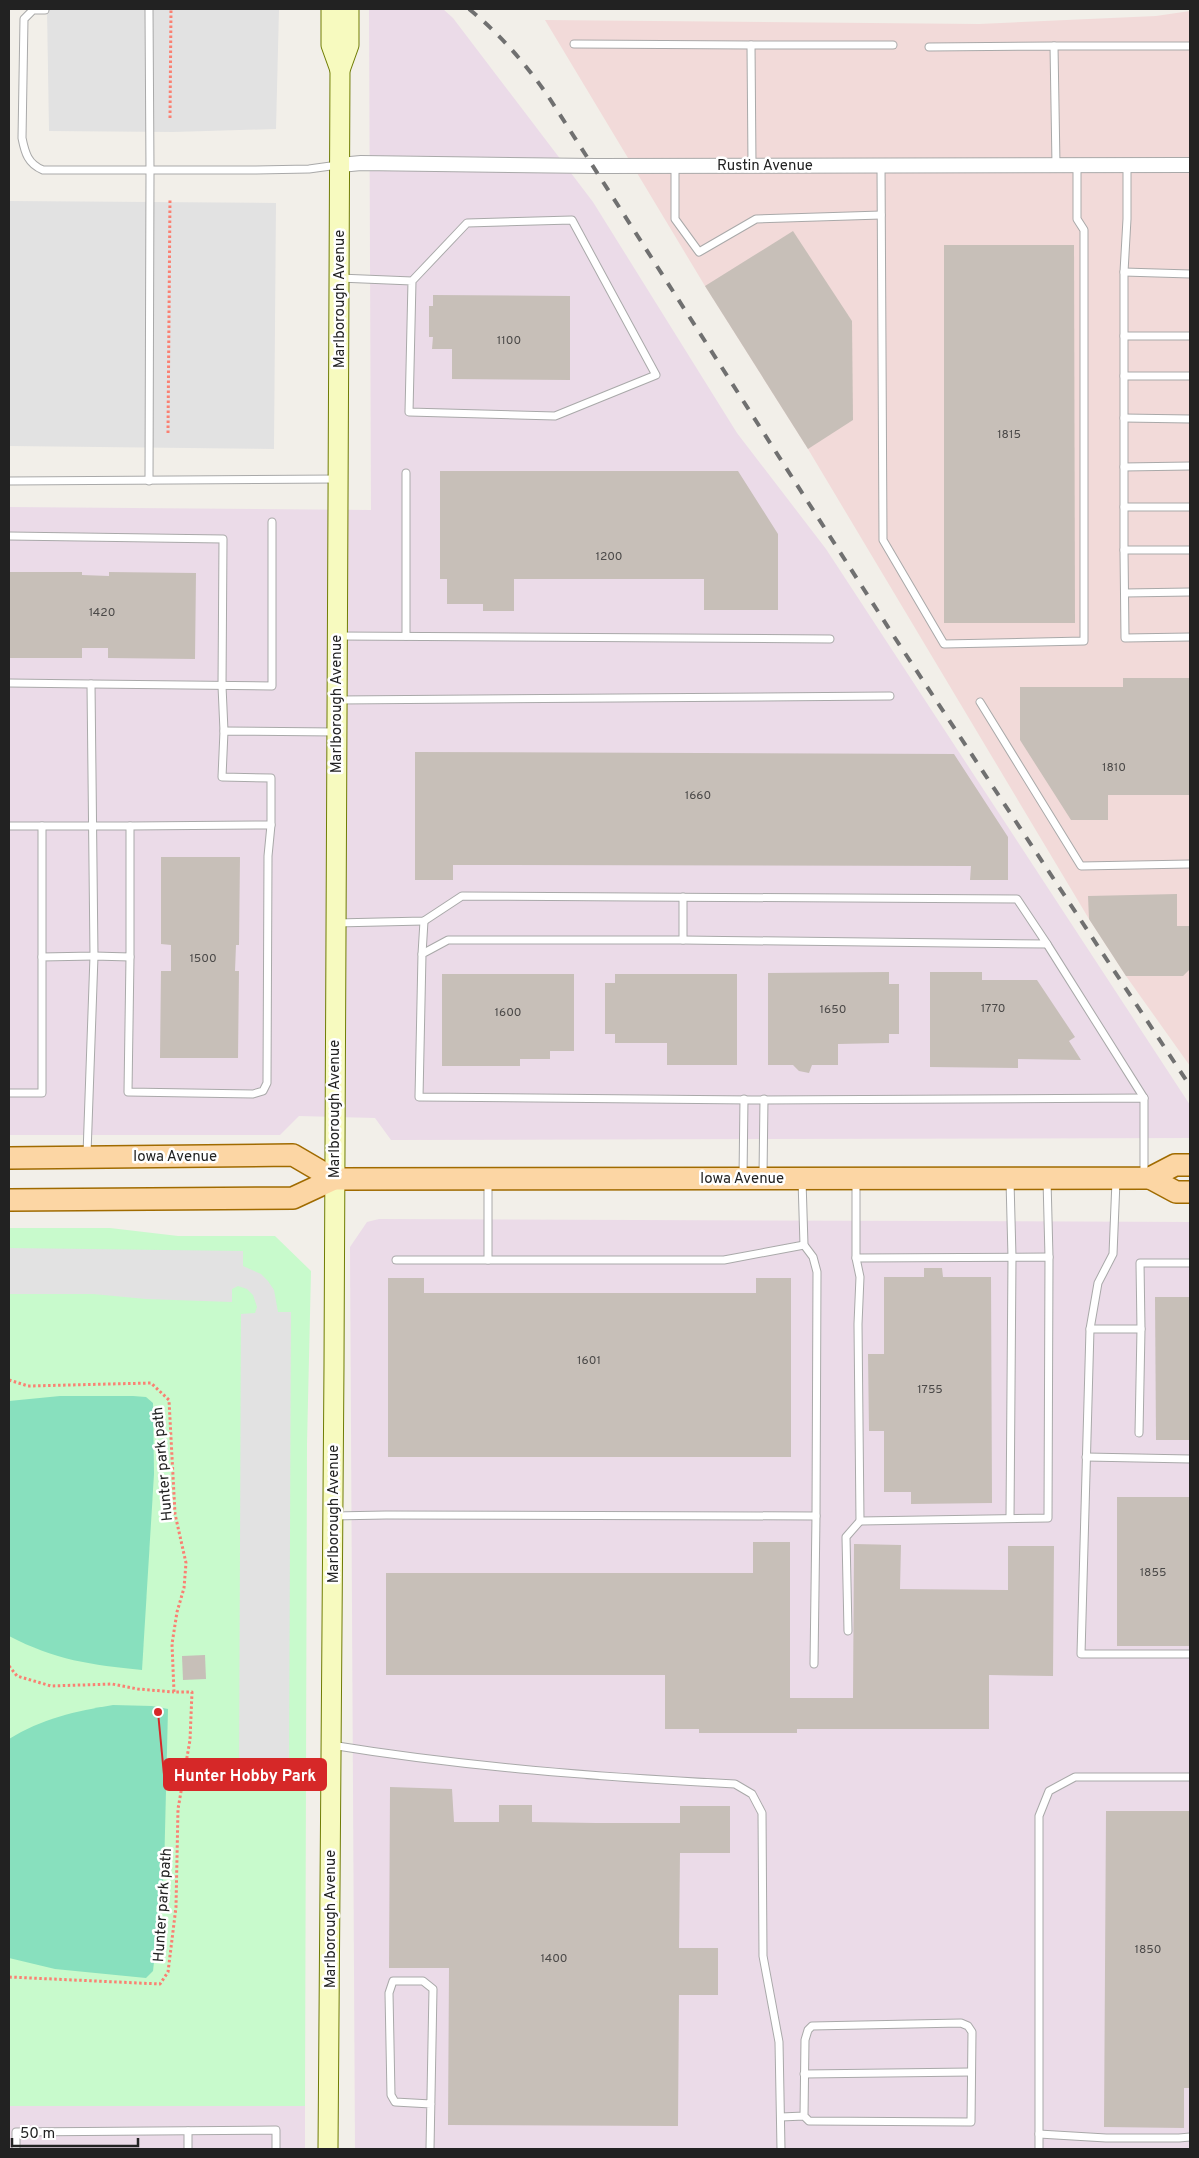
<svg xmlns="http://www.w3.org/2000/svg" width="1199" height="2158" font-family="Overpass,sans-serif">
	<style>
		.commercial { fill: #f2dad9 }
		.industrial { fill: #ebdbe8 }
		.park { fill: #c8facc }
		.pitch { fill: #88e0be }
		.parking { fill: #e2e2e2 }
		.building { fill: #c7bfb8 }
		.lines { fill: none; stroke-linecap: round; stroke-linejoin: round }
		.lane-casing { stroke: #a9a9a9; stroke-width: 9 }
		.street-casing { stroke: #a9a9a9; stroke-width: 16 }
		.secondary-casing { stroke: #707d05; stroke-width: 21 }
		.primary-casing { stroke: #a06b00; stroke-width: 24 }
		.path { stroke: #fa8072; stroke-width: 3; stroke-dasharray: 2.5 2.5; stroke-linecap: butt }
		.lane { stroke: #fff; stroke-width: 7 }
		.street { stroke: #fff; stroke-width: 14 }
		.secondary { stroke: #f7fabf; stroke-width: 19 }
		.primary { stroke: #fcd6a4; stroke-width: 21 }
		.rail { stroke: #707070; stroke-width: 4; stroke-dasharray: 10 10; stroke-linecap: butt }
		.labels { text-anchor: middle; stroke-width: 5; stroke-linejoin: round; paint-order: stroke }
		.number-label { font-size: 12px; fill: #4b4948 }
		.street-label { font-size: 15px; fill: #222; stroke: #fff }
		.leader { fill: none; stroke: #d62828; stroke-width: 2 }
		.callout-dot { fill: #d62828; stroke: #fff; stroke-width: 2 }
		.callout { fill: #d62828; stroke: #d62828; stroke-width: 2 }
		.callout-label { font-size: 16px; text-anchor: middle; font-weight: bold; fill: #fff }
	</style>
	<rect width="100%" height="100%" fill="#f2efe9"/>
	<!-- commercial -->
	<polygon class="commercial" points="1190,11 1190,1066 1126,976 1089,919 808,449 705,286 545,20 979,24 1156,16"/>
	<!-- industrial -->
	<g class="industrial">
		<polygon points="369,9 443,9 453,18 593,202 737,433 826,549 1190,1105 1190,1138 391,1140 375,1118 299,1116 280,1135 9,1135 9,507 371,510"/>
		<polygon points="379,1219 1190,1222 1190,2149 355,2149 350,1247 367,1222"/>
		<rect x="9" y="2106" width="296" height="43"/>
	</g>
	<!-- park -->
	<polygon class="park" points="9,1228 110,1228 178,1236 275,1236 311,1271 307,1444 305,2106 9,2106"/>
	<!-- pitch -->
	<g class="pitch">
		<path d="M60,1396H133L146,1397L153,1403L154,1474L142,1670C91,1665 55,1660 9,1636V1401Z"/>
		<path d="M113,1705L152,1706L168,1709L164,1872L153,1971L146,1978L55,1969L9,1958V1739C41,1719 76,1711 113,1705Z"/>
	</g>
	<!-- parking -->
	<g class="parking">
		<polygon points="47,9 279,9 276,129 173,132 49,131"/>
		<polygon points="9,201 276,203 274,449 9,446"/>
		<polygon points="9,1248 243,1251 243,1266 261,1274 268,1281 274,1290 278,1312 291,1312 289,1761 273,1763 251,1779 239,1779 241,1314 255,1313 257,1307 253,1295 247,1289 238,1286 232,1289 232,1302 146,1299 93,1294 9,1294"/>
	</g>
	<!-- building -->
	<g class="building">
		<polygon points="793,231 852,321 853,420 808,449 705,286"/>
		<polygon points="944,245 1074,245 1075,623 944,623"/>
		<polygon points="433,295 570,296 570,380 452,379 452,349 432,349 433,337 429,337 429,306 433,306"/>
		<polygon points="440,471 738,471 778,534 778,610 704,610 704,579 514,579 514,611 483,611 483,604 447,604 447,579 440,579"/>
		<polygon points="9,572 82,572 82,575 109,576 109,572 196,573 195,659 108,658 108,648 82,648 82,658 9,658"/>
		<polygon points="1123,678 1190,678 1190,795 1108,795 1108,820 1071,820 1020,740 1020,687 1123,687"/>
		<polygon points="415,752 954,754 1008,837 1008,880 970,880 971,866 453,865 453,880 415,880"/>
		<polygon points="161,857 240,857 239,945 236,945 235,971 239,971 238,1058 160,1058 161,971 171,971 171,945 161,944"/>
		<polygon points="1177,894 1177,926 1190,926 1190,969 1183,976 1126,976 1089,919 1088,896"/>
		<polygon points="889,972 889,984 899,984 899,1034 889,1034 889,1043 838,1044 838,1065 812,1065 809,1073 799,1071 793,1065 768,1065 768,973"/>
		<polygon points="930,972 982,972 982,980 1037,980 1075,1037 1069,1041 1081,1060 1018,1059 1018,1068 930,1067"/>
		<polygon points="442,974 574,974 574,1051 550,1051 550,1059 520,1059 520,1066 442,1066"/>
		<polygon points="615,974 737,974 737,1065 667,1065 667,1043 615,1043 615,1034 605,1034 605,983 615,983"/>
		<polygon points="924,1268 942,1268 943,1277 991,1277 992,1503 911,1504 911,1492 884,1492 884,1431 869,1431 868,1354 884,1354 884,1277 924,1277"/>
		<polygon points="388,1278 424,1278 424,1293 756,1293 756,1278 791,1278 791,1457 388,1457"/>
		<polygon points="1155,1297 1190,1297 1190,1440 1156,1440"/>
		<rect x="1117" y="1497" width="73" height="149"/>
		<polygon points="753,1542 790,1542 790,1698 853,1698 854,1544 901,1545 900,1589 1008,1590 1008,1546 1054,1546 1053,1676 989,1675 989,1729 797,1729 797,1733 699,1733 699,1729 665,1729 665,1675 386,1675 386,1573 753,1573"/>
		<polygon points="205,1655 206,1679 183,1680 182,1656"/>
		<polygon points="390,1787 452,1789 454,1822 499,1822 499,1805 532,1805 532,1822 596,1823 680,1823 680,1806 730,1806 730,1853 680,1853 679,1948 718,1948 718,1995 679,1995 678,2126 448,2125 449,1968 389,1968"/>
		<polygon points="1106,1811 1190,1811 1190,2088 1184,2088 1184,2128 1104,2127"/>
	</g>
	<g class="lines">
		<defs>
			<g id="lane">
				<path d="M45,10H33L24,19L22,138C25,153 28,164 43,170H256L309,169L338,165"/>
				<polyline points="149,10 150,171 149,481"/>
				<polyline points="574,44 751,45 752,165"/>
				<polyline points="751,45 893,45"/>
				<polyline points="1054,46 1190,46"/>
				<polyline points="929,47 1054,46 1056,165"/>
				<polyline points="675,165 675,219 699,252 756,219 881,215"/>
				<polyline points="881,165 883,540 944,644 1084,641 1084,230 1077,219 1077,165"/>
				<polyline points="1127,165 1127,219 1124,272 1124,550 1190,550"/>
				<polyline points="1124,272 1190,274"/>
				<polyline points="339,278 412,281 409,412 555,416 656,375 572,220 467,223 412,281"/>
				<polyline points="1124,336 1190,336"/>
				<polyline points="1124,376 1190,376"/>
				<polyline points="1124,418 1190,419"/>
				<polyline points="1124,467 1190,466"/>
				<polyline points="9,481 337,479"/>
				<polyline points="1124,507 1190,507"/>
				<polyline points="9,536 223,539 222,686 224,731"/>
				<polyline points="1124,550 1125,638 1190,637"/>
				<polyline points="1125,593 1190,592"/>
				<polyline points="339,636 830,639"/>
				<polyline points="406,636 406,473"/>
				<polyline points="9,683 91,684 94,956 42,957 42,1093 9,1093"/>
				<polyline points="91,684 272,686 272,522"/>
				<polyline points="339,700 890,696"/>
				<polyline points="980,702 1081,866 1190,864"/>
				<polyline points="9,826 130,826"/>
				<polyline points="42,826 42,957"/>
				<polyline points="683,897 683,940"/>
				<polyline points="336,923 424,921 462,896 1017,899 1047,944 683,940 448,940 422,954 419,1097 751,1100 1144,1098 1144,1175"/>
				<polyline points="1047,944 1144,1098"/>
				<polyline points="422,954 424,921"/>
				<polyline points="130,957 128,1092 253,1094 263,1091 267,1083 268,856 271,825"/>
				<polyline points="87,1154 94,956 130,957 130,826 271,825 271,778 222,777 224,731 336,732"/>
				<polyline points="763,1175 764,1099"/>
				<polyline points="743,1177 744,1099"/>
				<polyline points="488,1180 488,1260 724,1260 804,1245"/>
				<polyline points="1047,1180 1049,1257"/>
				<polyline points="1010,1181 1012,1257 1010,1518"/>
				<polyline points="1116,1181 1113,1254 1098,1283 1090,1329 1081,1654 1190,1654"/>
				<polyline points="856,1258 1049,1257 1048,1518 860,1521"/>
				<polyline points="396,1260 488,1260"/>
				<polyline points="1090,1329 1141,1329 1140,1263 1190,1263"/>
				<polyline points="1139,1433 1141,1329"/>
				<polyline points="1086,1457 1190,1459"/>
				<polyline points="333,1516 386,1515 816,1516 817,1272 813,1257 804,1245 802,1180"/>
				<polyline points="848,1631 846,1537 860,1521 858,1324 860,1277 856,1258 856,1181"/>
				<polyline points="814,1664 816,1516"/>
				<path d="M331,1745C465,1767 600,1777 735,1784L752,1794L762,1813L763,1956L779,2042L781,2149"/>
				<polyline points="804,2074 971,2072"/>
				<polyline points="781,2117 804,2116 809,2121 971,2122 972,2032 968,2026 961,2023 812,2026 808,2030 805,2040 804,2116"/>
				<polyline points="188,2131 188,2149"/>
				<polyline points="1039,2134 1106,2138 1179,2138 1190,2137"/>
				<polyline points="16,2149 16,2132 276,2130 276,2149"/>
				<polyline points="430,2149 433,1989 423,1981 393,1981 389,1993 391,2095 395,2102 431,2104"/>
				<polyline points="1039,2149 1039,1816 1049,1791 1075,1777 1190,1777"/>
			</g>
			<polyline id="street" points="340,165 361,163 595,166 1190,165"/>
			<g id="secondary">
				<polyline points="331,9 331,45 340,70"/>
				<polyline points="328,2149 334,1365 340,70 349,45 349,9"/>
			</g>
			<g id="primary">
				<polyline points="9,1158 293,1155 334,1179"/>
				<polyline points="1150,1178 1176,1192 1190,1192"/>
				<polyline points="9,1200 293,1198 334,1179 1150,1178 1175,1165 1190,1165"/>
			</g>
		</defs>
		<!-- lane casing -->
		<use href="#lane" class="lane-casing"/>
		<!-- street casing -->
		<use href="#street" class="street-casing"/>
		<!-- secondary casing -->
		<use href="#secondary" class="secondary-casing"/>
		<!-- primary casing -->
		<use href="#primary" class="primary-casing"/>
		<!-- path -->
		<g class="path">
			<polyline points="170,118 171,9"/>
			<polyline points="168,433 170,198"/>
			<polyline points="9,1380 28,1386 151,1383 169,1400 175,1514 186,1563 184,1588 177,1612 172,1644 174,1692 192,1692 190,1740 178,1809 176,1907 168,1972 160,1984 9,1977"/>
			<polyline points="9,1666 17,1676 51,1686 112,1684 138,1689 174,1692"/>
		</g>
		<!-- lane -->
		<use href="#lane" class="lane"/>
		<!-- street -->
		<use href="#street" class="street"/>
		<!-- secondary -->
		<use href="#secondary" class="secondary"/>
		<!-- primary -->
		<use href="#primary" class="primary"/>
		<!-- rail -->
		<path class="rail" d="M469,9C500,34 525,63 548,96L895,638L1190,1086"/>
	</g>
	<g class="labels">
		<!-- number labels -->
		<g class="number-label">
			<text x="509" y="344">1100</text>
			<text x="1009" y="438">1815</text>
			<text x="609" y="560">1200</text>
			<text x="102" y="616">1420</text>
			<text x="1114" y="771">1810</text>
			<text x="698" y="799">1660</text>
			<text x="203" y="962">1500</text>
			<text x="993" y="1012">1770</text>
			<text x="833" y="1013">1650</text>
			<text x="508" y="1016">1600</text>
			<text x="589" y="1364">1601</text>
			<text x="930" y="1393">1755</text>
			<text x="1153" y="1576">1855</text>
			<text x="1148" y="1953">1850</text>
			<text x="554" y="1962">1400</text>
		</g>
		<!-- street labels -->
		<g class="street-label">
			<text x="765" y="170">Rustin Avenue</text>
			<text transform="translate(339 299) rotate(-90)" y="5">Marlborough Avenue</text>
			<text transform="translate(336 704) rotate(-90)" y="5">Marlborough Avenue</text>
			<text transform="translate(334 1109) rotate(-90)" y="5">Marlborough Avenue</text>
			<text x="175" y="1161">Iowa Avenue</text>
			<text x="742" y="1183">Iowa Avenue</text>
			<text transform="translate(162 1464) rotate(-95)" y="5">Hunter park path</text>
			<text transform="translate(333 1514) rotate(-90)" y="5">Marlborough Avenue</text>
			<text transform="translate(162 1905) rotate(-86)" y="5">Hunter park path</text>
			<text transform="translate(330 1919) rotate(-90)" y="5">Marlborough Avenue</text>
		</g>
	</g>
	<!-- callouts -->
	<path class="leader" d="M158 1712L164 1775"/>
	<circle class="callout-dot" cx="158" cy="1712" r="5"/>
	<rect class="callout" x="164" y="1759" width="162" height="31" rx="5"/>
	<g class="callout-label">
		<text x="245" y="1781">Hunter Hobby Park</text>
	</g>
	<!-- border -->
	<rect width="1199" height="2158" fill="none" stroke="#222222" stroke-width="20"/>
	<!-- scale -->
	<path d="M12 2138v8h126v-8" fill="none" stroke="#222222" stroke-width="2.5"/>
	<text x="20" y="2138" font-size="15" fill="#222222" stroke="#ffffff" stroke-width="4" paint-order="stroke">50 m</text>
</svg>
